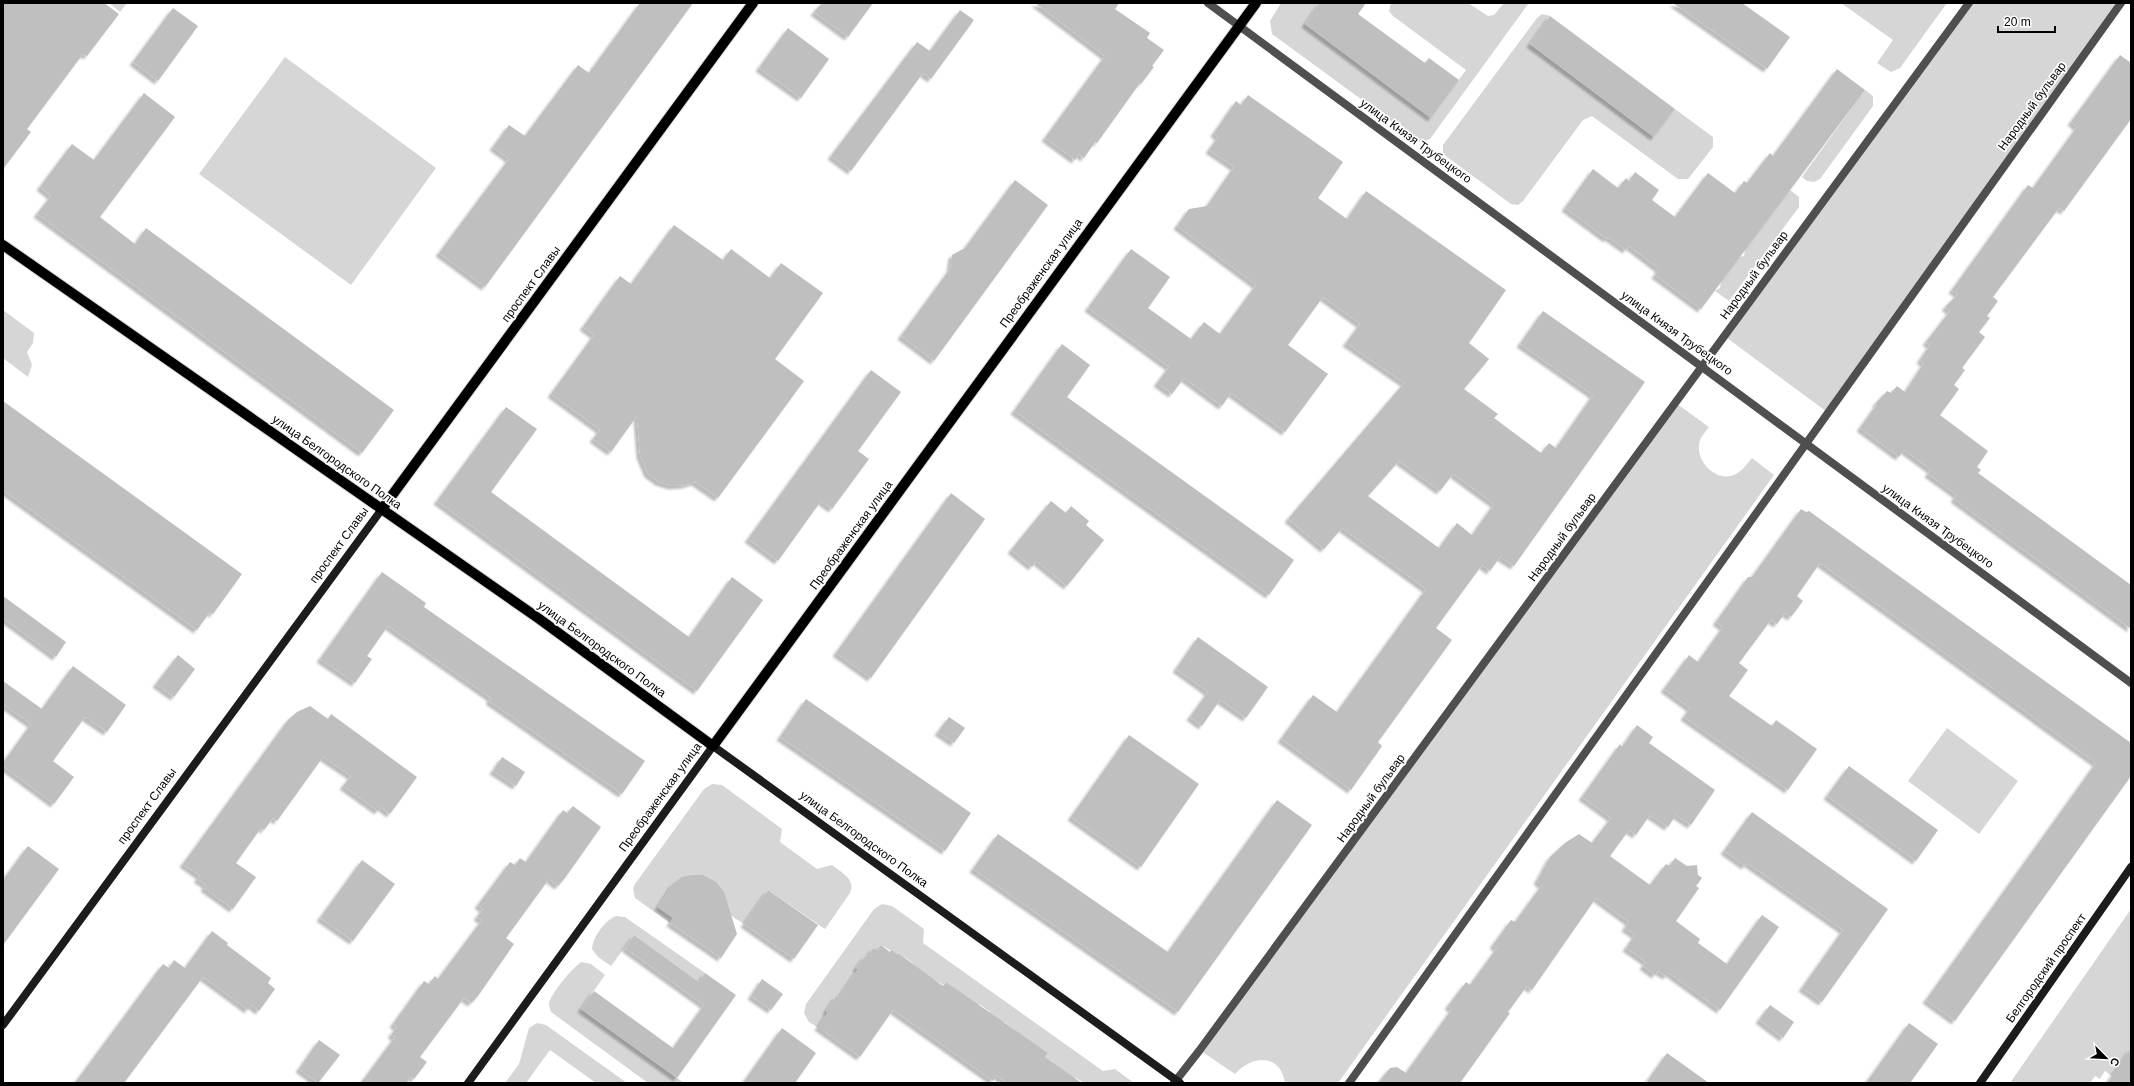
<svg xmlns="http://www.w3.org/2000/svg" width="2134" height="1086" font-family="Arial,sans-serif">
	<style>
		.green { fill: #d6d6d6 }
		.building { fill: #bfbfbf; fill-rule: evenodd; filter: url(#shadow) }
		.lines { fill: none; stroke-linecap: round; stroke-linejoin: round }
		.primary-casing { stroke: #dbdbdb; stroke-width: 12 }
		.minor { stroke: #4f4f4f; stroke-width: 8 }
		.tertiary { stroke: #4f4f4f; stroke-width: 8 }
		.secondary { stroke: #1c1c1c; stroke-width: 8 }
		.primary { stroke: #000; stroke-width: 10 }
		.labels { text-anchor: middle; stroke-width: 3.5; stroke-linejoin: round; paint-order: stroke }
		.street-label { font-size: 12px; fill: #000; stroke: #fff }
	</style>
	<defs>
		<filter id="shadow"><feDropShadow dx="-3.5" dy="3.5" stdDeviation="1" flood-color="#0004"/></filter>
	</defs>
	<rect width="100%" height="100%" fill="#fff"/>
	<!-- green -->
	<g class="green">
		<polygon points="109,3 127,3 120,12"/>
		<polygon points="1281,3 1320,3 1305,24 1431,118 1466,70 1393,16 1389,11 1391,3 1468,3 1488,16 1494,15 1504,3 1529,3 1430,139 1421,143 1272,34 1270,21"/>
		<polygon points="1841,3 1947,3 1900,68 1891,72 1877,63 1893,40"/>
		<polygon points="1971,3 2119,3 1827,412 1727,338"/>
		<polygon points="1542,14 1550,16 1530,44 1654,137 1675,109 1713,137 1713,147 1688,179 1678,179 1592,116 1583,120 1523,201 1518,205 1511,204 1443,154 1443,145 1537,18"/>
		<polygon points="285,57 436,168 351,285 199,174"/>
		<polygon points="1865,90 1873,96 1873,106 1820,179 1814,182 1807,181 1802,177"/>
		<polygon points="1790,190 1799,197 1799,207 1729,301 1715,291 1720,288 1721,282 1740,257 1744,256 1745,250"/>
		<polygon points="3,310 34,333 33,343 27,352 32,365 28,377 3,358"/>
		<path d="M1677,404L1709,427C1706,431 1702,435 1700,440C1694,458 1712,480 1731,476C1740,474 1746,465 1752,458L1774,475L1338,1083H1285C1280,1053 1252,1055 1235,1074L1201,1051Z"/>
		<polygon points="1947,728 2018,781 1979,834 1908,781"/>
		<path d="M712,784L722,785L782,829L780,842L817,869L832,865C842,873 856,879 850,893L825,929L768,890L744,924L724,911L703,875C676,874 671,887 658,907L673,918L670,923L635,898L633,888L635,884L704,789Z"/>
		<polygon points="882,904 892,906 924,929 923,943 1103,1071 1115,1069 1134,1083 1084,1083 1076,1078 1050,1069 1054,1063 1045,1057 1048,1053 1015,1031 1015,1030 1004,1022 1001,1026 988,1017 990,1012 979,1004 978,1006 946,982 943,985 935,980 931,986 912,965 913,963 898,953 897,954 881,945 877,950 873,948 867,957 865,956 856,968 858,969 839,997 836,996 826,1011 828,1012 825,1025 822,1030 809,1022 804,1013 806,1004 874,909"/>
		<polygon points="2131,909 2131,1048 2118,1067 2116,1079 2105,1071 2100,1079 2095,1076 2090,1083 2010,1083"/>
		<path d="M616,916L625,917L705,973L699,982L634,935L611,966L598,957L592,949C593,937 605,920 616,916Z"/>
		<path d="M582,962L591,964L605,975L581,1009L684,1083H648L551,1012C550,1009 549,1006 549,1003C551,994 574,965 582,962Z"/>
		<polygon points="537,1023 546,1025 627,1083 596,1083 550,1050 526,1083 505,1083 519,1064 529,1028"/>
	</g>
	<!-- building -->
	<g class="building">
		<polygon points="3,3 104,3 119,14 87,56 83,54 27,129 31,132 3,169"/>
		<polygon points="640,3 693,3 485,287 439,253 509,159 493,147 509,125 525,136 578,65 589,73"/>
		<polygon points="822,3 873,3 848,37 814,12"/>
		<polygon points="1035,3 1119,3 1115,9 1150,33 1147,38 1164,50 1152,66 1154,67 1141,84 1140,83 1097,143 1095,142 1084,158 1079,154 1075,160 1045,138 1105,56"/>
		<polygon points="1320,3 1366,3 1358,14 1425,63 1429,58 1459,80 1431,118 1305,24"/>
		<polygon points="1673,3 1742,3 1790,37 1767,69"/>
		<polygon points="173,8 198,26 158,81 133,62"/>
		<polygon points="960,10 974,20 931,79 923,73 851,171 831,156 917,42 930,51"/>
		<polygon points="1550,16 1675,109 1654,137 1530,44"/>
		<polygon points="788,28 829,59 801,98 759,68"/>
		<polygon points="2120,55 2131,63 2131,119 2064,211 2059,208 1993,297 1998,301 1987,316 1990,318 1979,332 1985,337 1962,368 1965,370 1954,385 1959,389 1940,415 1988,451 1977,467 1981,470 1978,473 2131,585 2131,629 1954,499 1957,495 1928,474 1931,470 1904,450 1899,457 1860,428 1877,404 1876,403 1887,391 1891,393 1897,386 1905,392 1924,363 1920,360 1930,345 1926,342 1950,311 1945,307 1958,294 1952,290 2028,185 2033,188 2077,127 2071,122"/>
		<polygon points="1837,69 1865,90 1701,309 1655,275 1659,269 1629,246 1626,250 1608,237 1607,239 1565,208 1593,169 1618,188 1626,178 1629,181 1635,172 1659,190 1652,200 1675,217 1708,173 1735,193 1744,181 1747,183 1770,153 1773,156"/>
		<polygon points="144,93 175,117 100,217 135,244 146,228 394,410 362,453 37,214 51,196 40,187 72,144 94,160"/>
		<path d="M1248,95L1343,162L1318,198L1347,219L1366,191L1506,290L1469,343L1489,359L1464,389L1498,414L1494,418L1541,453L1549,443L1556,448L1593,395L1520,344L1543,311L1645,382L1514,566L1500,557L1490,571L1482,565L1436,628L1452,640L1378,742L1382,746L1351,790L1281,739L1313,695L1337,712L1426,589L1342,528L1324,549L1288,519L1404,383L1346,343L1360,324L1323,297L1288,345L1328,374L1285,432L1231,393L1222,406L1184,378L1172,394L1157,383L1169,367L1088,308L1131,249L1170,277L1148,308L1191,339L1204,322L1220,334L1256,285L1177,226L1189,209L1207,206L1234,167L1209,150L1218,137L1214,133L1236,101L1241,105ZM1399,461L1440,491L1453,474L1494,504L1472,535L1457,523L1439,548L1368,496Z"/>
		<polygon points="1015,180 1048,205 934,361 901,336 950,269 952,255 965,248"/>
		<polygon points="674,225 723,260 731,249 770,278 781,263 823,293 775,359 804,381 718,498 695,482 685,485 672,486 659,482 648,474 640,455 637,416 611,452 593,439 600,430 551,394 594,335 583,327 620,276 631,284"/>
		<polygon points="1062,344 1090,365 1067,397 1294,560 1269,595 1014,411"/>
		<polygon points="871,370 901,392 858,451 869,459 832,509 821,501 778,561 748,539"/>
		<polygon points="3,401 242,574 213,614 210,612 197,630 3,490"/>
		<polygon points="506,407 537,429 491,492 689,637 732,577 763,600 697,691 437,501"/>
		<polygon points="951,493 985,519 871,678 836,653"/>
		<polygon points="1051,501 1066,513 1071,506 1089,521 1086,525 1104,540 1067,586 1036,561 1032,567 1011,550"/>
		<polygon points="1801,509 1806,512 1809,511 2131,743 2131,776 1955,1021 1926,1000 2096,763 1820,563 1797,596 1803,601 1791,617 1785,613 1777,624 1771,620 1739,663 1748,670 1729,696 1772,726 1776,720 1817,749 1788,790 1684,717 1690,708 1664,689 1689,655 1698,662 1723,627 1716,622 1748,577 1752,577"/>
		<polygon points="382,572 426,603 424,607 645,761 622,794 489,701 491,698 388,626 367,656 372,659 355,683 320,659"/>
		<polygon points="3,596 66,642 56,657 3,618"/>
		<polygon points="1198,637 1268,687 1246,718 1220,700 1202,726 1190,717 1208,692 1176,669"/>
		<polygon points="178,655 195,669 174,697 156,684"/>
		<polygon points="73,666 126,705 107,732 85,717 53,761 74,777 54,804 3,766 3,763 31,724 3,704 3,681 42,709"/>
		<polygon points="806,699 971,813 945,851 780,737"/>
		<polygon points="310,706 328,719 331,714 417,777 390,814 381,807 378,811 343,786 351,776 323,757 277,821 273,818 264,830 261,828 236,863 256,877 233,909 204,888 206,885 197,879 200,876 183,864 288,720 297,712"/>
		<polygon points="949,717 965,728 954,743 938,732"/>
		<polygon points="1637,725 1653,737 1649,743 1715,790 1691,825 1676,815 1668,827 1650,815 1636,835 1629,830 1610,856 1650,885 1666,864 1669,866 1675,858 1687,866 1697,865 1698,875 1702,878 1696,886 1699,888 1676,921 1700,939 1698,943 1727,964 1762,915 1779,927 1720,1010 1669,973 1666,976 1658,971 1655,975 1643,966 1646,962 1626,948 1635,935 1625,928 1629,922 1596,898 1532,990 1527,986 1508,1012 1510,1013 1460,1083 1378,1083 1390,1068 1397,1067 1406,1073 1452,1009 1448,1006 1466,982 1470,985 1497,948 1493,945 1511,920 1515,922 1542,885 1537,881 1550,857 1565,843 1579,834 1592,843 1611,818 1582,797 1620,744 1622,747"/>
		<polygon points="1129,735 1199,784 1141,867 1071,817"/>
		<polygon points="502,757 525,772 516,786 493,771"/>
		<polygon points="1849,766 1938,830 1916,861 1827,796"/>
		<polygon points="1277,800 1312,825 1178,1012 973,869 998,834 1168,952"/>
		<polygon points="573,806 601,827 565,878 558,886 549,879 506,938 514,944 478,996 471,1003 464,998 420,1057 427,1062 414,1079 411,1077 406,1083 361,1083 395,1037 391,1035 397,1027 393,1024 424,981 429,984 435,976 438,979 482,920 477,917 483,909 478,905 510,862 515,865 520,858 526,862 563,810 567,813"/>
		<polygon points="1752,812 1888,909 1822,1002 1802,988 1843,930 1747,863 1745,866 1724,851"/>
		<polygon points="28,846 59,869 3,945 3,880"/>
		<polygon points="362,860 395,884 353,941 320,918"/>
		<polygon points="691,875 703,875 716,882 724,892 737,934 721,958 670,923 673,918 658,907 672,885 682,877"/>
		<polygon points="768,890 818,925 794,959 744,924"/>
		<polygon points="212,931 228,943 227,945 271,978 268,983 275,989 259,1011 251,1005 248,1010 203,977 124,1083 75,1083 163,964 169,968 174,960 185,968"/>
		<polygon points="634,935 699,982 705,973 736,995 677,1078 581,1009 594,991 673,1048 704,1005 625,948"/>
		<polygon points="881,945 890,952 891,950 897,954 898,953 943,986 946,982 1048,1053 1045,1057 1082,1083 1007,1083 996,1075 993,1081 893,1010 860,1057 818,1027 828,1012 826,1011 836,996 839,997 858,969 856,968 865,956 867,957 873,948 877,950"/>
		<polygon points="762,979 783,994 771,1010 751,996"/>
		<polygon points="1770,1005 1794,1022 1783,1038 1759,1020"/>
		<polygon points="1909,1023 1938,1044 1910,1083 1866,1083"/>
		<polygon points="782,1028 816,1053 795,1083 743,1083"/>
		<polygon points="319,1040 340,1055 318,1083 299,1069"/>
		<polygon points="2131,1048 2131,1083 2107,1083"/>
		<polygon points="1667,1053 1709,1083 1646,1083"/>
	</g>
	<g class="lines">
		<defs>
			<g id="primary">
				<polyline points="3,245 538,618 713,746 1256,3"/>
				<polyline points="382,509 753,3"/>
			</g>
		</defs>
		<!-- primary casing -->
		<use href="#primary" class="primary-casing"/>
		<!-- minor -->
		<g class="minor">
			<polyline points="1174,1083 1199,1051 1969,3"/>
			<polyline points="1349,1083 2121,3"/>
		</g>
		<!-- tertiary -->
		<polyline class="tertiary" points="1208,3 2131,683"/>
		<!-- secondary -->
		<g class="secondary">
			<polyline points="3,1025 382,509"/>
			<polyline points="468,1083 713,746 1180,1083"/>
			<polyline points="1980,1083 2131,867"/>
		</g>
		<!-- primary -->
		<use href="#primary" class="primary"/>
	</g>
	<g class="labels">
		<!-- street labels -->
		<g class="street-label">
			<text transform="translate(2032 106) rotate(-54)" y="4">Народный бульвар</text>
			<text transform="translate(1416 141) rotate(36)" y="4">улица Князя Трубецкого</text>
			<text transform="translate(1041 273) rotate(-54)" y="4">Преображенская улица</text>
			<text transform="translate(1754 275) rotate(-54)" y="4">Народный бульвар</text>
			<text transform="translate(531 284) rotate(-54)" y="4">проспект Славы</text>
			<text transform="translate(1677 333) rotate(36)" y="4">улица Князя Трубецкого</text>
			<text transform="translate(337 462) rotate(35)" y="4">улица Белгородского Полка</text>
			<text transform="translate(1938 526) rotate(36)" y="4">улица Князя Трубецкого</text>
			<text transform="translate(851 535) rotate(-54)" y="4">Преображенская улица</text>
			<text transform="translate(1562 537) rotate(-54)" y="4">Народный бульвар</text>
			<text transform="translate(339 545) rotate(-54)" y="4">проспект Славы</text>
			<text transform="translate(602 649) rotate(36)" y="4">улица Белгородского Полка</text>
			<text transform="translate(660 797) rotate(-54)" y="4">Преображенская улица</text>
			<text transform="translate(1371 798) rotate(-54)" y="4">Народный бульвар</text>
			<text transform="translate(147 806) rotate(-54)" y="4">проспект Славы</text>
			<text transform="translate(864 839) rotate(36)" y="4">улица Белгородского Полка</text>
			<text transform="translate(2046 968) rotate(-55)" y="4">Белгородский проспект</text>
		</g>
	</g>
	<!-- border -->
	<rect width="2134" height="1086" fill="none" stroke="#000000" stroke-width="8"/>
	<!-- north arrow -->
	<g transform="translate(2106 1058) rotate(114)" stroke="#ffffff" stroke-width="3" paint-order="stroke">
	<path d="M0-3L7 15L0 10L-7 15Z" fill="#000000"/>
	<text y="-6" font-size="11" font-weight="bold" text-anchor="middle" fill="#000000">С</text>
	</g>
	<!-- scale -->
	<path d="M1998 26v6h57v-6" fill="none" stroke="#000000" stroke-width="2"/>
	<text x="2004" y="26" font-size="12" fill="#000000" stroke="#ffffff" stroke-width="3" paint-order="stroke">20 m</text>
</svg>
